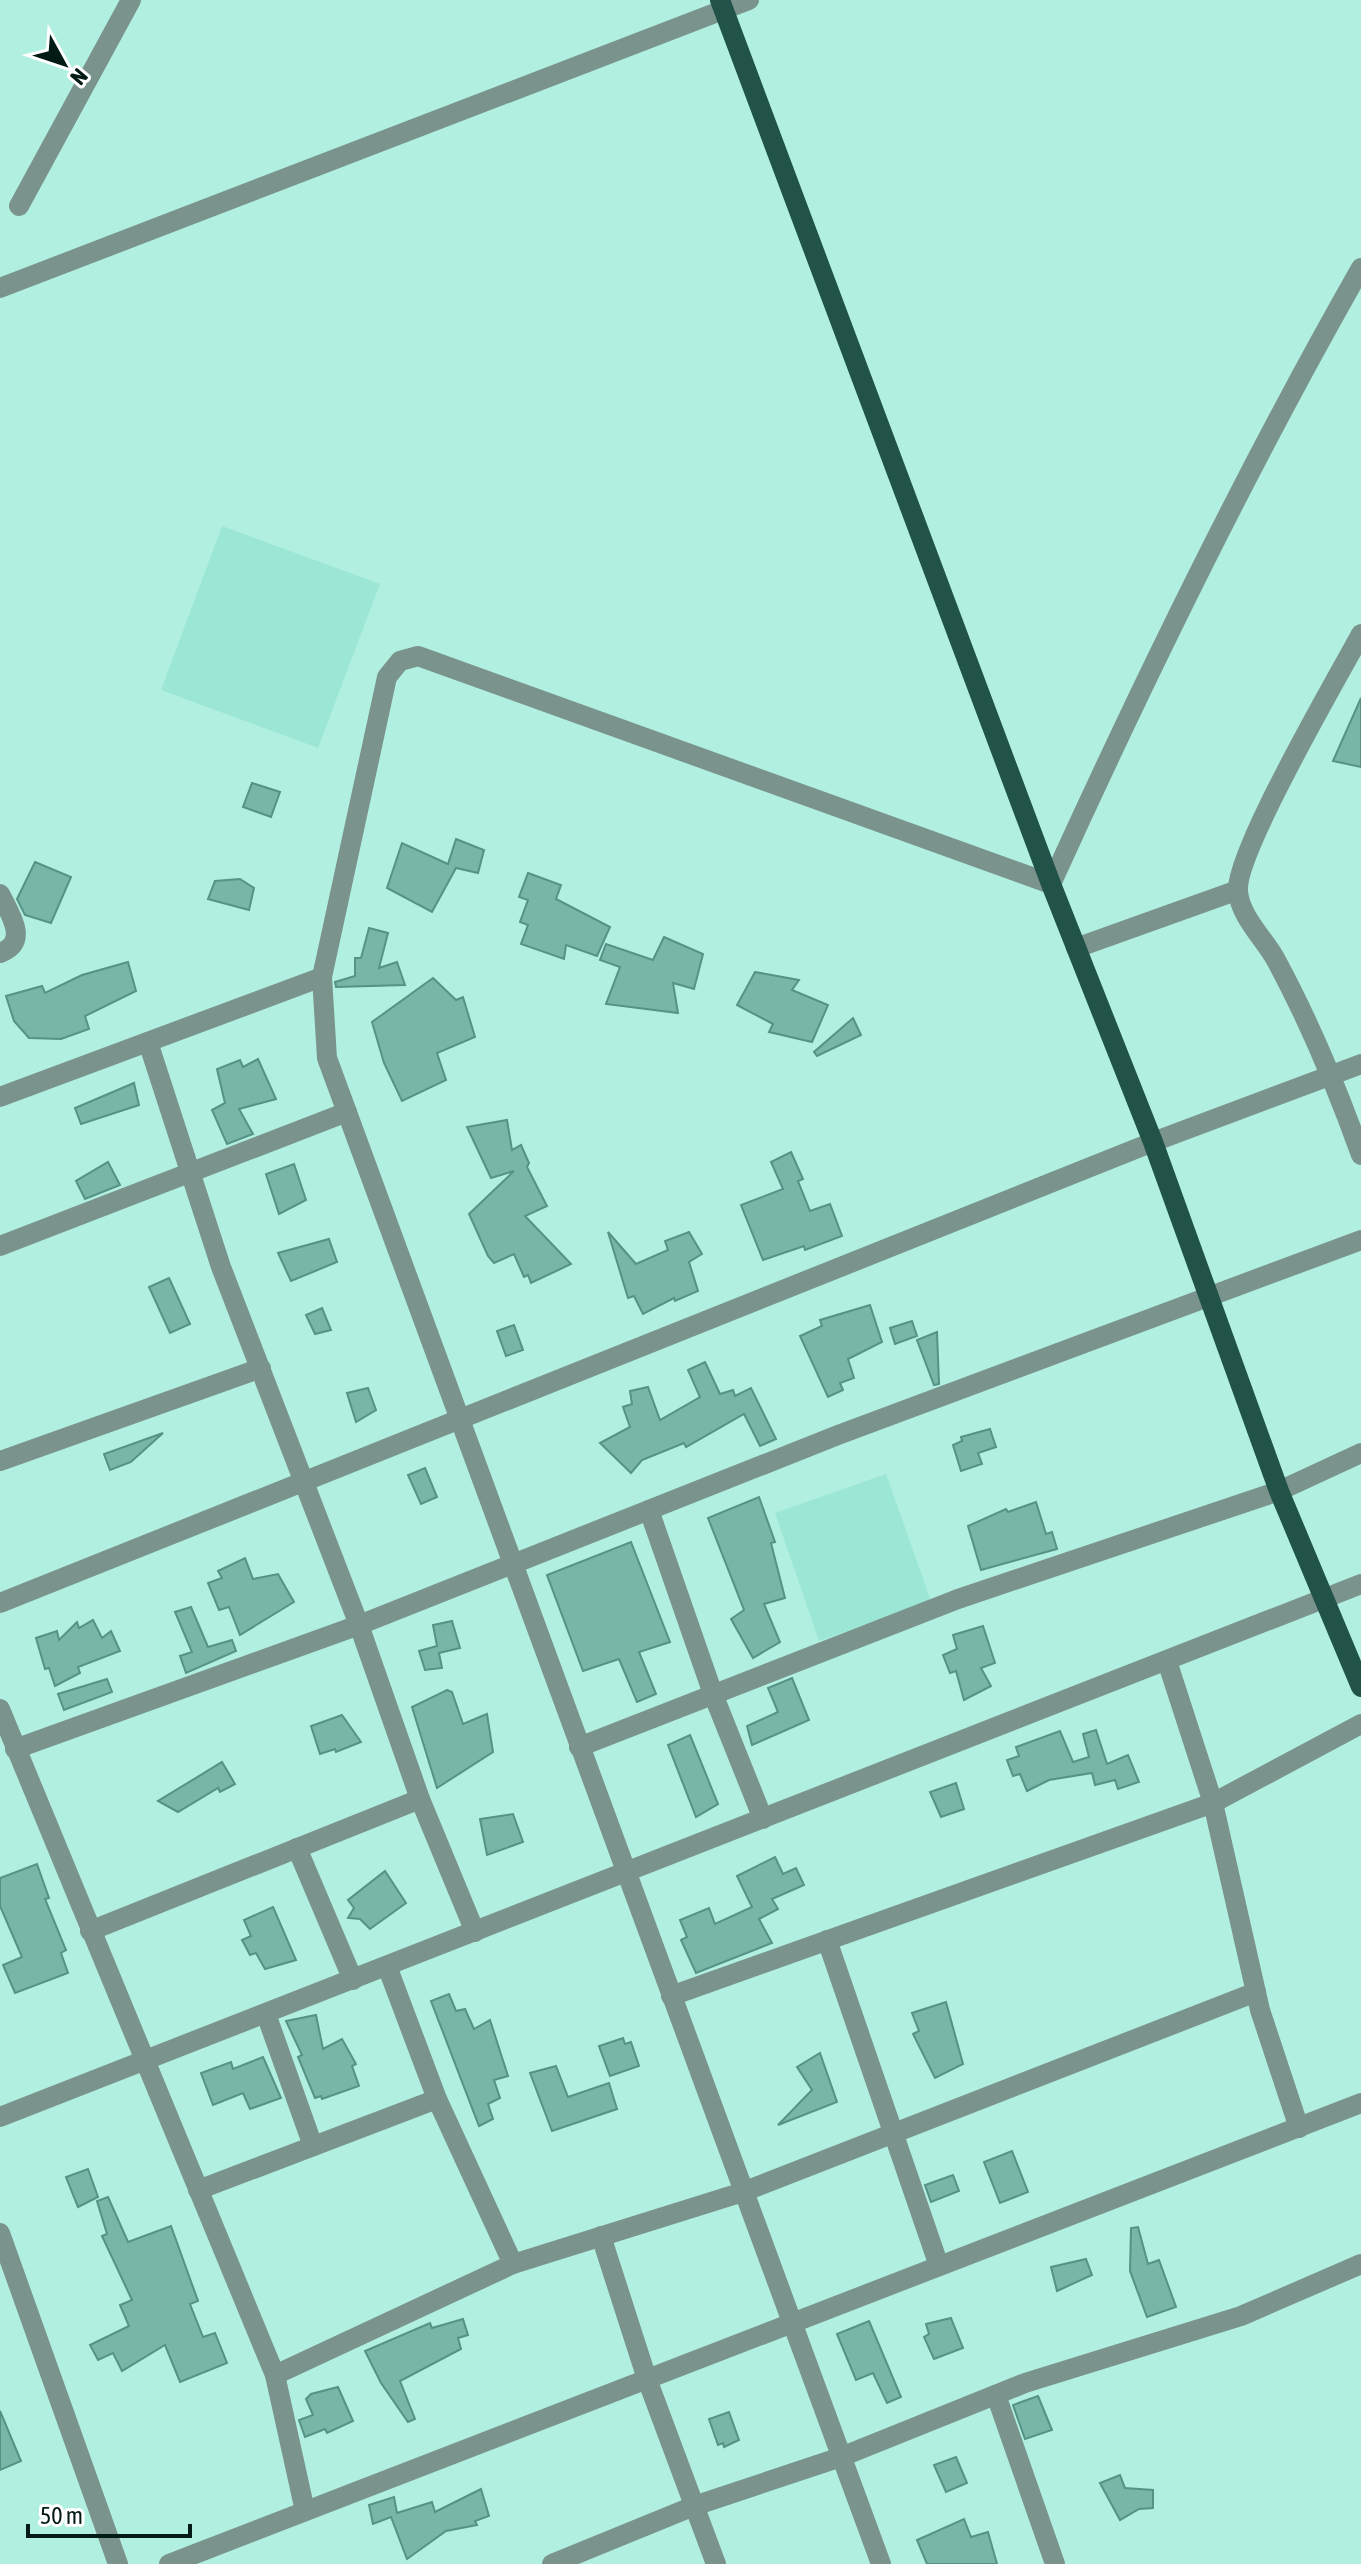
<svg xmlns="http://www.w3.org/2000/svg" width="1361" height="2564" font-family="'Asap Condensed',sans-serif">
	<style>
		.built { fill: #9ce6d5 }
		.building { fill: #78b6a8; stroke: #569285; stroke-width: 2 }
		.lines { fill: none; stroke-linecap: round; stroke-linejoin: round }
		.minor { stroke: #7a938d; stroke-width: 20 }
		.major { stroke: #215349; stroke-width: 20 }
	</style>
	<rect width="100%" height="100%" fill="#b1f0e1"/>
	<!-- built -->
	<g class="built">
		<polygon points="222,526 380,584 318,748 161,690"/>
		<polygon points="886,1474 931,1601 819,1641 775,1513"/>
	</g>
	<!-- building -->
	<g class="building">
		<polygon points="1361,698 1361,767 1333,761"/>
		<polygon points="252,783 280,792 271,817 243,807"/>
		<polygon points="456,839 484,850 478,873 456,868 432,912 387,888 402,843 448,864"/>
		<polygon points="35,862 71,877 51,923 25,915 17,899"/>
		<polygon points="528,873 561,885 556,899 610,927 597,956 566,945 564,959 521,944 528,925 520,922 528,900 519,897"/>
		<polygon points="240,879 254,888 249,910 208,899 215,881"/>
		<polygon points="369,928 388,933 379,968 397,962 405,985 336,987 335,982 355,976 355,958 361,958"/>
		<polygon points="664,937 703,954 694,989 673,983 678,1013 606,1004 620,967 600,960 606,944 653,960"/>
		<polygon points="128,962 136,991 85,1016 89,1029 61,1039 29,1038 14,1021 6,996 42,986 45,993 82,975"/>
		<polygon points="755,972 799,980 792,990 828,1005 812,1042 769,1032 773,1024 737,1005"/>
		<polygon points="433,978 456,1000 463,997 475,1037 437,1053 446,1080 402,1101 384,1063 372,1022"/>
		<polygon points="853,1018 861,1035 817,1056 814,1052"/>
		<polygon points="258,1059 276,1099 239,1109 253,1134 227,1144 212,1110 225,1103 217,1069 240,1060 243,1067"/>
		<polygon points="134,1083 139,1105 81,1124 75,1108"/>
		<polygon points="507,1120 512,1150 521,1145 529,1163 527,1167 547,1206 525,1216 571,1264 531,1283 528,1275 524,1277 514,1254 494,1263 488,1256 469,1214 514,1171 491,1178 467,1127"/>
		<polygon points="791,1152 803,1179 798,1181 810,1211 830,1204 842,1236 805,1250 804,1246 763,1260 741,1205 783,1189 771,1162"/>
		<polygon points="108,1162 120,1185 85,1199 76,1181"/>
		<polygon points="294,1164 306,1200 279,1214 266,1174"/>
		<polygon points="608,1232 636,1264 668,1250 665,1241 689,1232 702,1254 689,1262 698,1291 675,1301 674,1298 643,1314 634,1296 628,1298"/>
		<polygon points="329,1239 337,1262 291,1281 278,1253"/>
		<polygon points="169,1278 190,1324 170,1333 149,1287"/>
		<polygon points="870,1305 882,1342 848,1359 854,1378 840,1383 843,1390 828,1397 800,1336 822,1326 820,1320"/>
		<polygon points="322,1308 331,1330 315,1334 306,1315"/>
		<polygon points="912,1321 917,1336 895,1344 890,1328"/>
		<polygon points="514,1325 523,1350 506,1356 497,1331"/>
		<polygon points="937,1332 939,1384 934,1385 917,1340"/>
		<polygon points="705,1362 720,1394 733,1390 735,1396 751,1388 776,1439 760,1446 744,1414 686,1447 684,1443 642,1460 631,1473 600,1443 630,1427 623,1407 632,1404 630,1391 648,1387 660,1420 700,1397 688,1370"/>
		<polygon points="368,1388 376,1410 356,1422 347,1393"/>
		<polygon points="990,1429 996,1447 978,1453 982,1464 961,1471 953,1445 962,1441 961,1437"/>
		<polygon points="163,1433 131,1462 110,1470 104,1454"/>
		<polygon points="425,1468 437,1497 421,1504 408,1475"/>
		<polygon points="759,1497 775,1542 771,1543 785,1598 764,1604 780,1642 753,1658 731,1619 744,1610 708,1518"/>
		<polygon points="1036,1502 1046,1534 1052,1532 1057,1549 981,1570 968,1526 1006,1509 1008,1512"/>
		<polygon points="631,1542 670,1642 639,1652 656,1694 637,1702 619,1659 583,1671 547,1575"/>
		<polygon points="245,1558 253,1579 278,1574 294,1602 240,1635 229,1607 219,1610 208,1583 222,1578 218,1571"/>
		<polygon points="191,1607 208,1647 232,1640 236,1651 186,1673 180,1656 192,1652 175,1612"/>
		<polygon points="93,1620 102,1638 111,1631 120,1651 78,1667 80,1673 55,1686 49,1668 45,1669 36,1638 57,1631 59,1640 77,1622 79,1628"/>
		<polygon points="452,1621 460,1648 439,1653 442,1668 425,1670 419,1651 437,1646 433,1625"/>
		<polygon points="983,1626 995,1663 981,1668 991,1686 964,1700 956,1671 950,1673 943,1655 957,1649 953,1635"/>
		<polygon points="792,1678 809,1720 752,1745 747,1726 778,1712 768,1688"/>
		<polygon points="107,1679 112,1692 64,1710 58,1694"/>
		<polygon points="447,1690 452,1692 463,1724 487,1714 493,1752 437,1788 412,1707"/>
		<polygon points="342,1715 361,1742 336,1752 335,1749 320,1754 311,1726"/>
		<polygon points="1096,1730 1107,1764 1128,1755 1139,1782 1118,1789 1115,1780 1095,1785 1092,1773 1049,1780 1027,1791 1020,1774 1013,1776 1007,1760 1019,1756 1016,1747 1060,1731 1073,1762 1089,1757 1083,1734"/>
		<polygon points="690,1735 718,1804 696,1817 668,1745"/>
		<polygon points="222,1762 235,1784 220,1792 218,1788 178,1812 158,1801"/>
		<polygon points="956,1783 964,1809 941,1817 930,1792"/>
		<polygon points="513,1814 523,1842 487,1855 480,1819"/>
		<polygon points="775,1857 783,1874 796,1868 804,1885 772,1899 778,1909 759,1919 772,1943 696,1973 681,1940 687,1937 680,1920 709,1908 715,1924 752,1907 737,1876"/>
		<polygon points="37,1864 49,1898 45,1899 66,1950 61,1953 68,1973 15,1993 3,1965 22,1957 0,1906 0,1878"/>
		<polygon points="385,1871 406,1903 370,1929 360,1919 348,1918 354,1908 348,1900"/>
		<polygon points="273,1907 296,1960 265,1969 256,1953 250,1955 242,1940 251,1936 244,1920"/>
		<polygon points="449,1994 456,2011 465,2009 474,2029 490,2020 508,2076 494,2080 500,2098 488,2104 493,2119 479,2126 431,2001"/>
		<polygon points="946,2002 963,2064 935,2078 913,2034 919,2031 912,2013"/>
		<polygon points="316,2015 323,2049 342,2039 356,2064 352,2066 359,2086 322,2099 321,2096 315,2098 298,2057 302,2055 286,2021"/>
		<polygon points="623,2038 625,2044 631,2042 639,2066 610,2076 599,2046"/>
		<polygon points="820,2053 837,2102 778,2125 812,2090 797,2067"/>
		<polygon points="263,2057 281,2098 250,2109 243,2093 213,2105 201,2073 231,2062 233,2069"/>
		<polygon points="556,2066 568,2097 609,2083 617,2109 552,2131 530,2073"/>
		<polygon points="1012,2151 1028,2192 1000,2203 984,2162"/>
		<polygon points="88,2169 98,2197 78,2207 66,2177"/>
		<polygon points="953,2175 959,2191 931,2202 925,2185"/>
		<polygon points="108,2197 128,2242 171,2226 198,2301 190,2304 203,2337 215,2333 227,2363 180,2382 165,2345 122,2371 113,2353 98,2360 90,2345 129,2326 120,2305 132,2300 102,2236 107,2234 97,2201"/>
		<polygon points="1138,2227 1148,2264 1159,2260 1176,2307 1147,2317 1130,2271 1131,2228"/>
		<polygon points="1086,2259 1092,2275 1057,2291 1051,2267"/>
		<polygon points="951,2318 963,2348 934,2359 924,2337 929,2334 926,2324"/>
		<polygon points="463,2319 468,2335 458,2338 461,2349 400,2381 415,2419 408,2422 381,2383 365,2351 430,2323 432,2328"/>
		<polygon points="869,2321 901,2397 887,2403 873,2373 856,2380 837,2334"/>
		<polygon points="338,2387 353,2421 327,2433 325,2429 305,2437 299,2420 313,2415 306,2399 311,2394"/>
		<polygon points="1038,2396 1052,2430 1025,2439 1013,2405"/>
		<polygon points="0,2411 21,2461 0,2470"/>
		<polygon points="729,2412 739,2440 724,2447 723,2443 718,2445 709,2419"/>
		<polygon points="956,2457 967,2483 946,2492 934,2465"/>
		<polygon points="1120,2475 1125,2488 1153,2490 1153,2508 1139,2509 1120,2520 1100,2483"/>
		<polygon points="481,2489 489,2516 475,2521 477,2525 446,2531 407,2559 391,2517 373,2524 369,2505 394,2497 397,2513 432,2502 435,2512"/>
		<polygon points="964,2519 971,2537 988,2532 997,2564 927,2564 917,2540"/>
	</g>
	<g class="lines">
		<!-- minor -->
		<g class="minor">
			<polyline points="19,206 131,0"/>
			<polyline points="0,288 749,0"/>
			<path d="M1361,634C1338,677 1235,853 1238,891C1240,917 1264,938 1276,960C1310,1023 1337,1088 1361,1155"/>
			<path d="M0,894C10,914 30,942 0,953"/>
			<polyline points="1076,948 1238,890"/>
			<polyline points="148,1042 221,1267 359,1625 420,1799 475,1932"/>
			<polyline points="0,1097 322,977"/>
			<polyline points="0,1246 347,1112"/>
			<polyline points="0,1461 261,1368"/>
			<polyline points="649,1510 713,1694 763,1819"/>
			<polyline points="0,1603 1153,1142 1361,1064"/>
			<polyline points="1167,1661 1213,1803 1260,2010 1299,2128"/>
			<polyline points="0,1709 275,2375 305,2511"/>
			<polyline points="579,1747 958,1599 1279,1491 1361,1453"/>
			<polyline points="15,1749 359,1625 838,1435 1361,1240"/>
			<polyline points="297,1848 353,1980"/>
			<polyline points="90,1931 420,1799"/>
			<polyline points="827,1940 939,2266"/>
			<polyline points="387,1966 437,2099 513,2264"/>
			<polyline points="671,1996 1213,1803 1361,1724"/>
			<polyline points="266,2014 313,2146"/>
			<polyline points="0,2117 1361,1584"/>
			<polyline points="198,2190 437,2099"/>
			<polyline points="0,2233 118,2564"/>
			<polyline points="601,2236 647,2379 716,2564"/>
			<polyline points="275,2375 513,2264 743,2192 1256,1992"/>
			<polyline points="996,2395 1055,2564"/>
			<polyline points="169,2564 1361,2103"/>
			<polyline points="552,2564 694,2506 841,2457 1025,2383 1241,2316 1361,2264"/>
			<path d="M881,2564L327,1058L322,977L387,677L400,661L418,656L1051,884C1146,675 1247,468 1361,268"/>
		</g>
		<!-- major -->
		<polyline class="major" points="720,0 1051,884 1153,1142 1279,1491 1361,1687"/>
	</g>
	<!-- north arrow -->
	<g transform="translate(64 64) rotate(130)" stroke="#ffffff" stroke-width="6" paint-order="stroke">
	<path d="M0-6L14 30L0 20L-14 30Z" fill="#021b16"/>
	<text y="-12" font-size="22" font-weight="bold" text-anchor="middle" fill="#021b16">N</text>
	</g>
	<!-- scale -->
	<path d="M28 2524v12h162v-12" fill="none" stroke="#021b16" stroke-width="4"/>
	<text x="40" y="2524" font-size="24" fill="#021b16" stroke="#ffffff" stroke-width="6" paint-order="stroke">50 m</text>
</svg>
